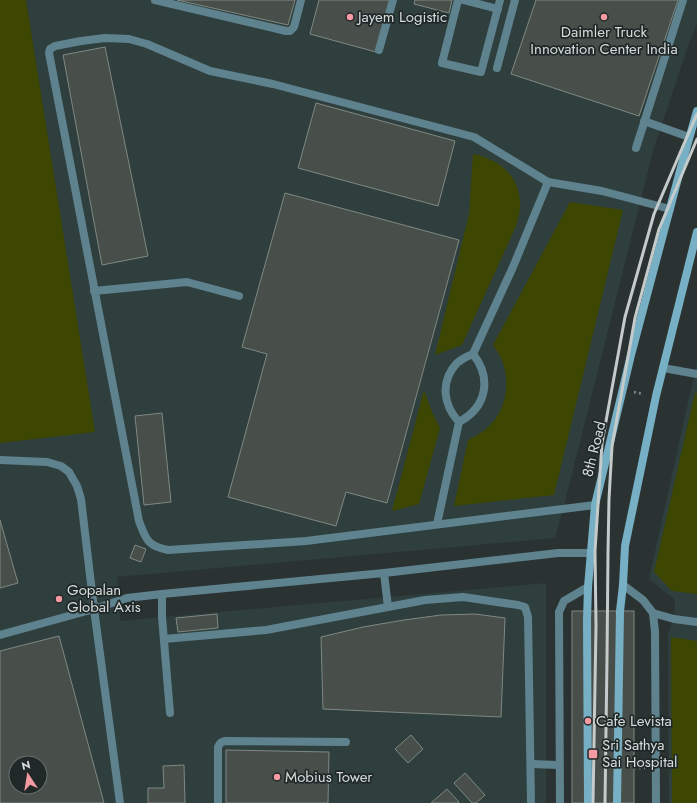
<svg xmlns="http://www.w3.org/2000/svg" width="697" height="803" font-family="Jost,sans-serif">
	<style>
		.built { fill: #2e3f3e; fill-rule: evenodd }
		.green { fill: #3d4702 }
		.building { fill: #484f4a; stroke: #808882; fill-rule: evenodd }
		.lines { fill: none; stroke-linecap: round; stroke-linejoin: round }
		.path { stroke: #808887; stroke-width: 2.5; stroke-dasharray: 2 3; stroke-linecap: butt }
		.service { stroke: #5f828f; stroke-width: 8 }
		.minor { stroke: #5f828f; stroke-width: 8 }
		.secondary { stroke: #77b0c5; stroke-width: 8 }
		.rail { stroke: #c4cbca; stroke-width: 3 }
		.poi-dot { fill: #f49aa3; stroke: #202928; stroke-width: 1.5 }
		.labels { text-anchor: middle; stroke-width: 3.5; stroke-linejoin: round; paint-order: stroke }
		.poi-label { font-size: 15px; fill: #d6dcdb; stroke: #202928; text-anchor: start }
		.street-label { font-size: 15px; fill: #d6dcdb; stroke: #202928 }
	</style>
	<rect width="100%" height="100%" fill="#2a3332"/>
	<!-- built -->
	<g class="built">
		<path d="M26,0H697V24L689,43L653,151L563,509L555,538L117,577L120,621L546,583V803H0V443L94,431ZM16,763H40V787H16Z"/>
		<polygon points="697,362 697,803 669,803 668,634 674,619 675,600 649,579"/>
	</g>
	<!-- green -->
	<g class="green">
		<polygon points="0,0 26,0 95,432 0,443"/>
		<path d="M473,154C510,161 529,190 516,226L462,345L435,355L469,214Z"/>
		<path d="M570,202L623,210L554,495L454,506L468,440C474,437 481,433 486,429C507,411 512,380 500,356C498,352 495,349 493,345Z"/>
		<polygon points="424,390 432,412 440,428 419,504 392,511"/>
		<polygon points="695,393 697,393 697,594 672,591 654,572"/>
		<polygon points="671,637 697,641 697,803 672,803"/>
	</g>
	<!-- building -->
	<g class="building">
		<polygon points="177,0 295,0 288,25"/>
		<polygon points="319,0 390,0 376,52 310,34"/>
		<polygon points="415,0 452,0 449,13 414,4"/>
		<polygon points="536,0 678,0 639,116 511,74"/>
		<polygon points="105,47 148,256 102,265 63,55"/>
		<polygon points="316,103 455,141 438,206 298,168"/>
		<polygon points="285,193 459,240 387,503 346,492 336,526 228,497 267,354 242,347"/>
		<polygon points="162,413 171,502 144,505 135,416"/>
		<polygon points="0,520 18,583 0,588"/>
		<polygon points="135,545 146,549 141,562 130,558"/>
		<rect x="572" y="611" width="62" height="192"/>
		<polygon points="217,614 218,628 178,632 176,618"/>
		<polygon points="475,614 505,618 501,717 323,709 321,637 363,627 404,620 441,615"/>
		<path d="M59,636L104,803H0V651ZM16,763H40V787H16Z"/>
		<polygon points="411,735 423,749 408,763 395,749"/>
		<polygon points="226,750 329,752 328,803 226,803"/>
		<polygon points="184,765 185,803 148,803 148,788 164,788 163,766"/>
		<polygon points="465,773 485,795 476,803 472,803 454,783"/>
		<polygon points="447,789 459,802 458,803 431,803"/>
	</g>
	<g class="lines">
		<!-- path -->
		<g class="path">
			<polyline points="634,392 643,394"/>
			<polyline points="634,768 645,768"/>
		</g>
		<!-- service -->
		<g class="service">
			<polyline points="155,0 286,31 290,31 294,27 301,0"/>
			<polyline points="458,0 442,63 481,72 500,0"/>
			<polyline points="463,0 498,9"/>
			<polyline points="379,50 393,0"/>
			<polyline points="497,68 515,0"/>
			<polyline points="644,121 689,137"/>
			<polyline points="636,148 683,0"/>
			<polyline points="94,291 187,282 239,296"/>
			<polyline points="663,368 697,374"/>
			<path d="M459,422C443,405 440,381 457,363C462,359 467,356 473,354L513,267L548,182"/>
			<polyline points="0,460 47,462 61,466 69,472 77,486 81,499 94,609 120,803"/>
			<path d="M595,505L306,541L168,550C147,546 146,539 139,521L49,53L50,49L55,46L81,41L105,38L129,39L147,44L210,71L273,84L474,137L548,182L602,191L670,209"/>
			<path d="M437,524L459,422C487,407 492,378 473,354"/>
			<polyline points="384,573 388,607"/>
			<polyline points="653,613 674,619 697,622"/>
			<polyline points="0,635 94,609 127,598 162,594 162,617 170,713"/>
			<polyline points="164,639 266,630 425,600 463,597 518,605 525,607 528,617 531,803"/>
			<polyline points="531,764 559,765"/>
			<path d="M218,803V747C220,743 221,742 225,741L346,742"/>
		</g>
		<!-- minor -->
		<g class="minor">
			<polyline points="623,585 643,600 653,613 655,632 656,803"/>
			<polyline points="162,594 384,573 558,553 591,553"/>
			<polyline points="560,803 559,612 564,601 588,587"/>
		</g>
		<!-- secondary -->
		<g class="secondary">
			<polyline points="588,803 587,620 588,587 595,505 631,355 681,167 697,111"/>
			<polyline points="617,803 620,611 623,585 625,546 656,396 697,232"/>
		</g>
		<!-- rail -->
		<g class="rail">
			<polyline points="593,803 596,626 595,551 602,443 625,317 654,214 683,146 697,114"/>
			<polyline points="605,803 607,659 608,553 609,499 612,446 635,318 659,229 697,139"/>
		</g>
	</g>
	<!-- markers -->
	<g class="poi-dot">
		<circle cx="350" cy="17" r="4"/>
		<circle cx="604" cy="17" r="4"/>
		<circle cx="59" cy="599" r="4"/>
		<circle cx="588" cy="721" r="4"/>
		<rect x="588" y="749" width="10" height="10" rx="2"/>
		<circle cx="277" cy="777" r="4"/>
	</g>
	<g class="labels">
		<!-- poi labels -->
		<g class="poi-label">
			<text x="358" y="22">Jayem Logistic</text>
			<text x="604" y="37" text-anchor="middle">Daimler Truck<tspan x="604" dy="17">Innovation Center India</tspan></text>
			<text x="67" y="595">Gopalan<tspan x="67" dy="17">Global Axis</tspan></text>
			<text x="596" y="726">Cafe Levista</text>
			<text x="602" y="750">Sri Sathya<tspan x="602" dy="17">Sai Hospital</tspan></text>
			<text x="285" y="782">Mobius Tower</text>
		</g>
		<!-- street labels -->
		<g class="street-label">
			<text transform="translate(594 449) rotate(-76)" y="5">8th Road</text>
		</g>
	</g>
	<!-- north arrow -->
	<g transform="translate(28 775) rotate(348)"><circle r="19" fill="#202928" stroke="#697170"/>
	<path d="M0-3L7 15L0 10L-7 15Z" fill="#f49aa3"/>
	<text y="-6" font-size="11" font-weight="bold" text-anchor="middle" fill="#d6dcdb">N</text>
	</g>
</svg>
